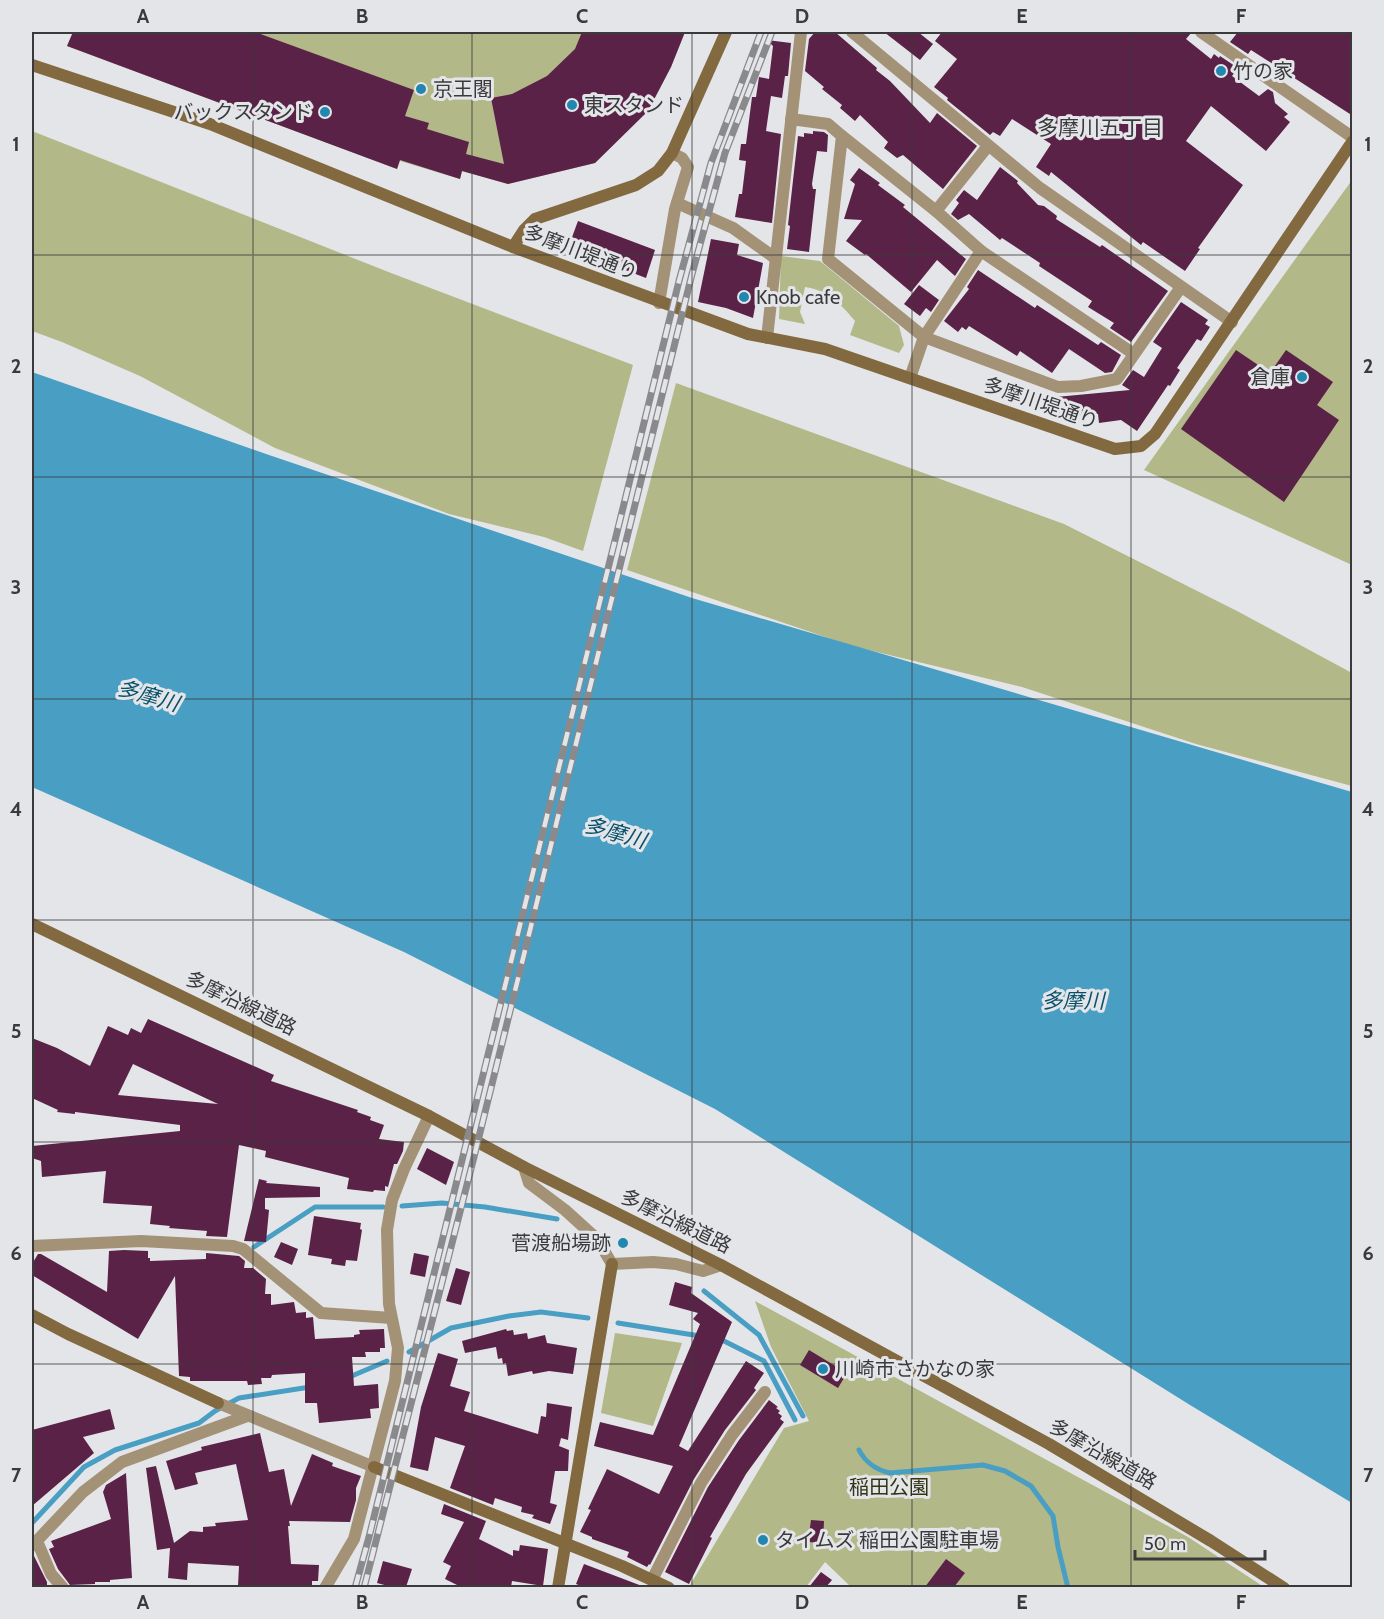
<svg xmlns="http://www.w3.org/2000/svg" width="1384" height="1619" font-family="Cabin,'Noto Sans JP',sans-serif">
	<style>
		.green { fill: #b2b887 }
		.water { fill: #499fc3 }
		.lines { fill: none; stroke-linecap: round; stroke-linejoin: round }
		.stream { stroke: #499fc3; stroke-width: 5 }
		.building { fill: #5b2248; fill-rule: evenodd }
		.street { stroke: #a49277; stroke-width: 12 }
		.secondary { stroke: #836940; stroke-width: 12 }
		.rail-casing { stroke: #8a8a8d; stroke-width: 7 }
		.rail { stroke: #e4e5e9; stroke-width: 4.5; stroke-dasharray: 14; stroke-linecap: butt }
		.grid { fill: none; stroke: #3a3a3c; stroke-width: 1.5; stroke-opacity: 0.55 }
		.poi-dot { fill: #2186b0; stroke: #e4e5e9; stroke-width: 2 }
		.labels { text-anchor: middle; stroke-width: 6; stroke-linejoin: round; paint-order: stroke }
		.poi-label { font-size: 20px; fill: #3a3a3c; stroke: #e4e5e9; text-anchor: start }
		.street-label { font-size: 20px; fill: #3a3a3c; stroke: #e4e5e9 }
		.park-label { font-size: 20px; fill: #313514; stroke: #e4e5e9 }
		.neighbourhood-label { font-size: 21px; fill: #3a3a3c; stroke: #e4e5e9 }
		.water-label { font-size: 21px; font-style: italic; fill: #07516a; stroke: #e4e5e9 }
		.neatline { fill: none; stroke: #3a3a3c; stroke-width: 2 }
		.grid-label { font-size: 20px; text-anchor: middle; font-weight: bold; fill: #3a3a3c }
	</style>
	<rect width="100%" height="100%" fill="#e4e5e9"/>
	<!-- green -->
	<g class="green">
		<polygon points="73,32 685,32 671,67 648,111 595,163 508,184 462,171 460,179 400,161 397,169 67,46"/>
		<polygon points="32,131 391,273 633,365 583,551 544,537 449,514 275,448 140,376 62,342 32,331"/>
		<polygon points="1352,180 1352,565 1144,470"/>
		<path d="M781,256L820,261L899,326L904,345L899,353L850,335L855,321C840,303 829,291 805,287L800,312L805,324L779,319Z"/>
		<polygon points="676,383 1064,524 1237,611 1352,673 1352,786 1196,744 1022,687 852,646 627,570"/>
		<polygon points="755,1301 1188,1537 1264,1587 851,1587 825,1562 806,1587 689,1587 784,1428 809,1421 771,1347"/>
		<polygon points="615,1333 682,1343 653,1426 601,1413"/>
	</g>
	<!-- water -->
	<polygon class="water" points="32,372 269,455 692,598 1352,792 1352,1503 1190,1405 715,1109 404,952 32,787"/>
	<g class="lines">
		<!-- stream -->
		<g class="stream">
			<polyline points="402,1206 442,1203 485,1207 557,1219"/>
			<polyline points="254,1247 315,1207 383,1207"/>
			<polyline points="704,1291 759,1335 803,1416"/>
			<polyline points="618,1323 700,1336"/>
			<polyline points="718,1338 764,1361 795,1420"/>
			<polyline points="409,1352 451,1328 509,1316 541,1312 588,1318"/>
			<polyline points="347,1378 387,1361"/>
			<path d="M859,1450C865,1462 877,1470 890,1473L983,1465L1005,1471L1031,1486L1053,1516L1058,1547L1068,1588"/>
			<polyline points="32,1523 84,1467 115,1450 199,1423 215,1411 239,1398 310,1387"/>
		</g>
	</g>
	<!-- building -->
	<g class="building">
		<polygon points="73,32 255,32 414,90 405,116 429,123 427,129 469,142 466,154 504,164 491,98 512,94 547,76 575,49 582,32 685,32 671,67 648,111 595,163 508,184 462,171 460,179 400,160 397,169 67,46"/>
		<polygon points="815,32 835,32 877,68 876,70 890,81 930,123 937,113 977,146 943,189 903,155 897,158 884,148 888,142 860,115 855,121 840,108 842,105 822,89 824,87 805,71 809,39"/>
		<polygon points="884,32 918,32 933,44 920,60"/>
		<polygon points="942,32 1192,32 1186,39 1211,59 1214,54 1219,58 1220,56 1238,68 1232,76 1259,96 1268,89 1273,92 1275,103 1288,114 1284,117 1290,122 1266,151 1211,106 1186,141 1243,185 1198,248 1200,249 1185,271 1143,242 1141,245 1051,172 1049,176 1036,167 1051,144 1012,119 1000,136 993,132 990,135 947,100 948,98 934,87 957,59 935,41"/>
		<polygon points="1238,32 1353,32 1353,116 1251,50 1248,54 1230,42"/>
		<polygon points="767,40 791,43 788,76 785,76 782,98 771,96 766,131 781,134 772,223 735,217 739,194 742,194 746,161 739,160 741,144 746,144 752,97 756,97 759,77 769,79 773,46"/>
		<polygon points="813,131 824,132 828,135 827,152 817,151 812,184 813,189 816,189 809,252 787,249 790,226 788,225 798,136 804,137 804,133 813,134"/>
		<polygon points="1000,167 1018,181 1017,183 1038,205 1044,206 1057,216 1056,219 1100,247 1102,245 1168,291 1131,342 1110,328 1114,323 1088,307 1092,301 1039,266 1040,263 1002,238 1000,240 969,214 958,220 951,214 959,203 956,200 964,190 977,200"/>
		<polygon points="859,168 880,183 878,185 905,205 903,207 966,259 955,276 937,260 911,292 866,254 865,255 846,241 862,220 844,219 855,184 850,180"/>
		<polygon points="578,221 655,250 646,278 568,248"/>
		<polygon points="711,239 739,244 737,255 763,263 753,318 726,308 698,302"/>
		<polygon points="978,270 1035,308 1037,305 1098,345 1101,342 1121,355 1112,372 1105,373 1069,349 1052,373 1020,351 1017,356 969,326 966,330 962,327 958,332 944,321 969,289 967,287"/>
		<polygon points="919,285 939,300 931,312 926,308 920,316 904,304"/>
		<polygon points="1181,302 1208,320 1205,324 1210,327 1201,341 1197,339 1177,368 1180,370 1170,386 1168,385 1137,431 1121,420 1099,423 1098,414 1065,417 1065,413 1057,414 1056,397 1130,390 1122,385 1133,370 1144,377 1162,348 1153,342"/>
		<polygon points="1236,350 1270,373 1286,350 1333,382 1317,405 1339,420 1284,502 1181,429"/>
		<path d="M148,1019L274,1075L271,1081L358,1110L357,1112L371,1117L370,1120L384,1125L379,1139L404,1142L403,1151L397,1164H394L388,1187L385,1186V1191L374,1190L373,1192L347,1189L349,1178L265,1157L266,1151L239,1145L227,1237L206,1236L207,1231L169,1228L170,1226L150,1224L152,1206L103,1203L106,1171L42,1177L41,1161L32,1158V1146L180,1131V1125L75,1112V1114L57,1112L58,1110L32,1098V1038L57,1048L90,1066L108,1026L128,1035L131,1028L141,1033ZM133,1064L218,1104L118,1095Z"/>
		<polygon points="427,1148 454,1162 446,1185 417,1169"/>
		<polygon points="259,1179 267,1181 266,1183 320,1187 320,1197 265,1198 265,1209 269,1210 266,1242 244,1241"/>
		<polygon points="314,1216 361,1223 360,1229 362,1230 357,1261 346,1260 345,1266 331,1264 332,1259 308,1255"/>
		<polygon points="281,1242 298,1249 292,1265 274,1257"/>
		<polygon points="124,1250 148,1251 148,1258 150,1258 150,1261 206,1259 206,1253 239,1256 245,1261 244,1268 253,1268 266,1279 265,1294 271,1294 271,1305 294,1302 296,1313 306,1312 306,1318 313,1317 315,1339 354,1337 354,1335 360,1334 359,1330 384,1329 385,1348 380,1348 380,1352 365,1352 366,1357 352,1357 354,1386 378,1384 379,1408 370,1409 371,1418 319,1423 317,1403 305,1403 305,1373 272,1375 271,1378 261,1378 262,1384 248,1385 247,1381 190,1381 190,1377 179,1376 175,1276 138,1339 32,1275 32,1264 38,1254 41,1254 107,1292 109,1251"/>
		<polygon points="414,1253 429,1256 425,1277 410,1274"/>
		<polygon points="456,1268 470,1272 461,1305 446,1301"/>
		<polygon points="675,1282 692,1287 691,1293 732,1322 679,1446 688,1451 746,1361 764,1373 754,1388 756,1390 725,1430 694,1479 650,1565 649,1564 647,1567 627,1557 629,1552 592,1539 592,1537 580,1532 591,1510 588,1509 607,1469 659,1494 673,1466 594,1446 600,1422 653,1435 700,1324 693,1319 698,1313 669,1305"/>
		<polygon points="506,1329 507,1331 513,1330 514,1335 527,1333 528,1339 545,1335 547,1343 577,1348 573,1374 549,1371 533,1374 532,1371 508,1376 506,1363 503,1364 502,1358 498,1359 496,1347 465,1353 462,1341"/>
		<polygon points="809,1350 847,1373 838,1388 800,1365"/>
		<polygon points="438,1353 458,1359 450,1386 470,1392 464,1411 538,1434 541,1416 546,1417 547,1403 572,1407 568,1440 561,1438 559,1446 569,1450 568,1471 555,1471 550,1503 557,1505 550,1524 532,1518 534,1515 521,1512 522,1507 495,1498 493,1505 450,1488 465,1446 435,1437 428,1471 410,1467 421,1407"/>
		<polygon points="769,1400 778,1407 776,1408 780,1411 778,1413 782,1416 780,1419 784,1422 746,1474 710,1537 712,1538 689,1584 665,1572 708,1487 739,1440"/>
		<polygon points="110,1409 115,1429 83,1437 94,1453 32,1506 32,1430"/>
		<polygon points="260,1433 269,1472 284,1469 291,1506 312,1454 333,1463 332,1466 361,1476 356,1488 356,1500 350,1522 289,1521 290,1526 288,1526 291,1564 319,1565 318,1581 312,1581 312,1587 238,1586 239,1566 188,1563 187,1580 168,1578 170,1548 157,1550 146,1468 156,1466 174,1543 190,1531 203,1532 203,1527 216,1526 215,1523 248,1520 236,1464 195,1473 198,1484 175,1490 166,1461 202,1450 201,1447"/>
		<polygon points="126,1473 132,1578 110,1580 110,1582 95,1582 95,1584 70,1585 58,1569 49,1549 54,1547 51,1541 111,1519 103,1492 106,1485"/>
		<polygon points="444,1504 486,1521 479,1539 513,1556 513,1550 519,1551 520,1545 548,1549 543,1586 512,1581 511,1587 461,1587 445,1579 451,1566 443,1562 464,1522 441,1514"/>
		<polygon points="811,1520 824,1521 823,1543 808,1542"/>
		<polygon points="34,1556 47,1582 47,1587 32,1587 32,1557"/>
		<polygon points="946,1559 965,1573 954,1587 925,1587"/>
		<polygon points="383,1561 412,1569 406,1587 392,1587 377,1583"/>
		<polygon points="584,1564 642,1586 642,1587 584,1587 576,1584"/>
		<polygon points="821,1572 832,1580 826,1587 809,1587"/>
	</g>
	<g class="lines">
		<!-- street -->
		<g class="street">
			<polyline points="852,32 1040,188 1232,322"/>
			<polyline points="1201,32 1352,137"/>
			<polyline points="791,119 828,124 842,136"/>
			<polyline points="988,146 936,211 842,136 828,259 924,337 1058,387 1081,386 1117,379 1181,287"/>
			<polyline points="677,203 733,228 775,258"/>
			<polyline points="936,211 981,251"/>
			<polyline points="659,303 675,209 688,167 682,158 672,153"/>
			<polyline points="767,338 801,32"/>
			<polyline points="910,378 924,337 981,251 1134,354"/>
			<polyline points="524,1167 529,1183 565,1210 597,1239 612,1264 653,1262 676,1264 703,1271 721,1265"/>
			<polyline points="32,1246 141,1241 233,1246 243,1249 321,1313 391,1318"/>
			<polyline points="218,1403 374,1467"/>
			<polyline points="37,1541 51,1574 63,1588"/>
			<polyline points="32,1546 83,1492 122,1462 247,1416"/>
			<polyline points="652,1580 701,1483 732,1435 765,1392"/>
			<polyline points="325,1588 354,1539 395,1381 398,1348 389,1304 387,1230 392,1200 404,1169 429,1116"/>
		</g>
		<!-- secondary -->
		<g class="secondary">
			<polyline points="32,65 210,124 513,247 748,334 825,349 1115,449 1141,446 1155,434 1352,142"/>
			<polyline points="513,247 524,230 535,219 636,185 658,171 672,153 726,32"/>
			<polyline points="32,924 429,1116 524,1167 721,1265 1049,1444 1211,1541 1284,1588"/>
			<polyline points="32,1315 68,1334 218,1403"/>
			<polyline points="374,1467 622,1566 669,1588"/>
			<polyline points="558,1588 612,1264"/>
		</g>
		<defs>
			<g id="rail">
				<polyline points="355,1588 369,1537 679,281 711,163 761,32"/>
				<polyline points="364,1588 473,1161 692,274 725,153 772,32"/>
			</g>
		</defs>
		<!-- rail casing -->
		<use href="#rail" class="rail-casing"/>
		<!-- rail -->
		<use href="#rail" class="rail"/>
	</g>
	<!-- grid -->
	<path class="grid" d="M253,32V1588M472,32V1588M692,32V1588M912,32V1588M1131,32V1588M32,255H1352M32,477H1352M32,699H1352M32,920H1352M32,1142H1352M32,1364H1352"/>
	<!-- markers -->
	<g class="poi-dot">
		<circle cx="1221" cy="71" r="6"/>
		<circle cx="421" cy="89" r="6"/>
		<circle cx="572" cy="105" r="6"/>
		<circle cx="325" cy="112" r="6"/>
		<circle cx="744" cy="297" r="6"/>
		<circle cx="1302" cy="377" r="6"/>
		<circle cx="623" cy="1243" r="6"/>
		<circle cx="823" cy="1369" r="6"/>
		<circle cx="763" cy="1540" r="6"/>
	</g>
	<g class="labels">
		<!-- poi labels -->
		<g class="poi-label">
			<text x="1233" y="78">竹の家</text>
			<text x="433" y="96">京王閣</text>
			<text x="584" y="112">東スタンド</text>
			<text x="313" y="119" text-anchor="end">バックスタンド</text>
			<text x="756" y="304">Knob cafe</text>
			<text x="1290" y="384" text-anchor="end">倉庫</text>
			<text x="611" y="1250" text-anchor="end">菅渡船場跡</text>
			<text x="835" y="1376">川崎市さかなの家</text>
			<text x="775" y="1547">タイムズ 稲田公園駐車場</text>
		</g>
		<!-- street labels -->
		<g class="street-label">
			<text transform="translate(581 252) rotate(21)" y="7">多摩川堤通り</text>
			<text transform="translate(1041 403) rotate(19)" y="7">多摩川堤通り</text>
			<text transform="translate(241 1003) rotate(26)" y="7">多摩沿線道路</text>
			<text transform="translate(676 1221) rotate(26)" y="7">多摩沿線道路</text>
			<text transform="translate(1103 1454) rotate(30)" y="7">多摩沿線道路</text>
		</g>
		<!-- park labels -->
		<g class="park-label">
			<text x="889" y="1494">稲田公園</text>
		</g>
		<!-- neighbourhood labels -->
		<g class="neighbourhood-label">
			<text x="1100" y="135">多摩川五丁目</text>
		</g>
		<!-- water labels -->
		<g class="water-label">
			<text transform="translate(148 696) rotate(16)" y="7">多摩川</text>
			<text transform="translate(615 833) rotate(16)" y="7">多摩川</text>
			<text x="1073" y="1008">多摩川</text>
		</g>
	</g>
	<!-- border -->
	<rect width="1384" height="1619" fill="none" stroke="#e4e5e9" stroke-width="66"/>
	<!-- scale -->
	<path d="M1135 1550v9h130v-9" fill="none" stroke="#3a3a3c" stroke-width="3"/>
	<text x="1144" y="1550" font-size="18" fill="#3a3a3c" stroke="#e4e5e9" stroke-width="4.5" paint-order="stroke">50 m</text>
	<rect x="33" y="33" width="1318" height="1553" class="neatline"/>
	<g class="grid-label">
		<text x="143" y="23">A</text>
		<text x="362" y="23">B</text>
		<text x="582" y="23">C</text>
		<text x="802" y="23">D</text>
		<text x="1022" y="23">E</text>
		<text x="1241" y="23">F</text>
		<text x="16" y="151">1</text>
		<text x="1368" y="151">1</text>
		<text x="16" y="373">2</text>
		<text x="1368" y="373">2</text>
		<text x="16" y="594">3</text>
		<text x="1368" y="594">3</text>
		<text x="16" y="816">4</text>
		<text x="1368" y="816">4</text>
		<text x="16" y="1038">5</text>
		<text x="1368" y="1038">5</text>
		<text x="16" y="1260">6</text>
		<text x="1368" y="1260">6</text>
		<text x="16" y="1482">7</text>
		<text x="1368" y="1482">7</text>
		<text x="143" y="1609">A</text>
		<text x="362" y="1609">B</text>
		<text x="582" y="1609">C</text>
		<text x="802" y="1609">D</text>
		<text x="1022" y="1609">E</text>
		<text x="1241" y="1609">F</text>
	</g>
</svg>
